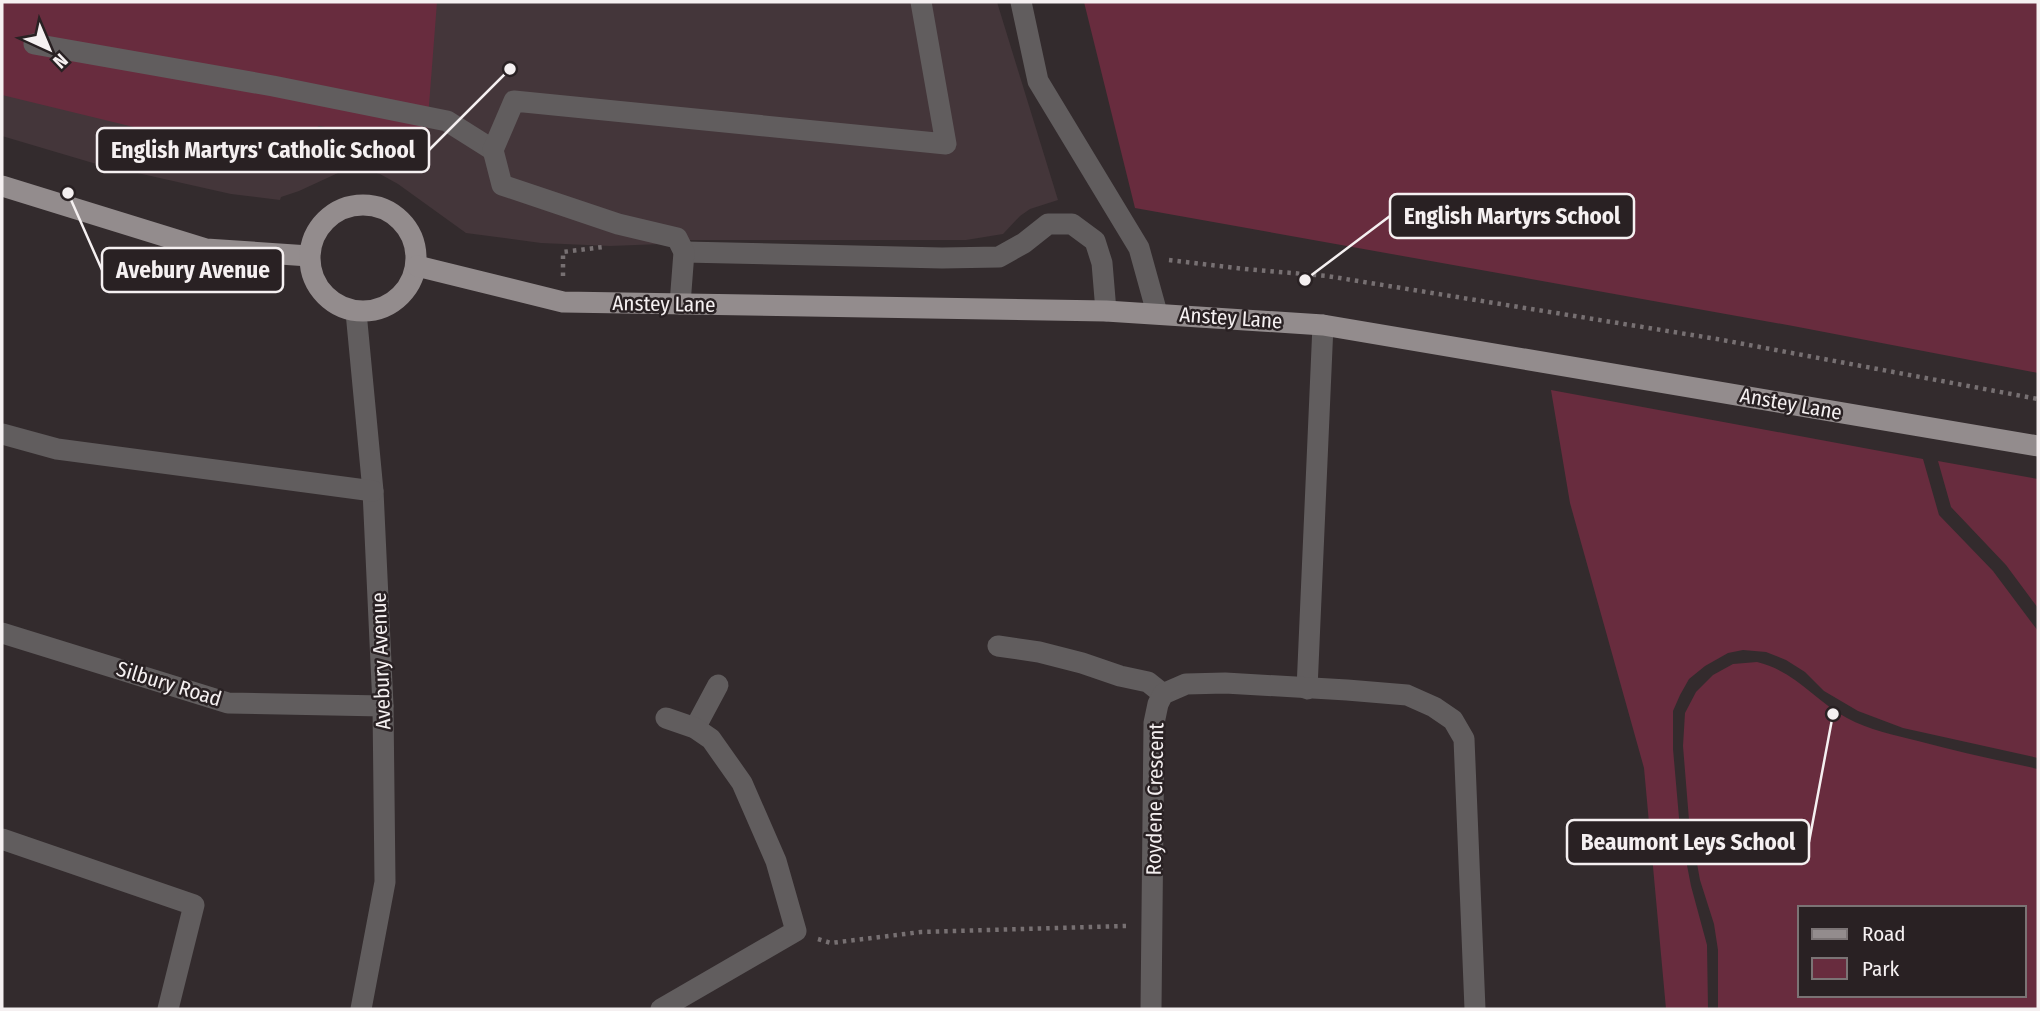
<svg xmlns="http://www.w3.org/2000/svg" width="2040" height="1011" font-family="'Fira Sans Condensed',sans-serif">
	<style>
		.built { fill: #44363a }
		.green { fill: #682c3e; fill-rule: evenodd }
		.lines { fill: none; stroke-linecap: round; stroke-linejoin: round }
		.path { stroke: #777072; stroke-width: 4.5; stroke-dasharray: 3.5 5; stroke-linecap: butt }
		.minor { stroke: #615d5e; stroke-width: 21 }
		.major { stroke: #938c8d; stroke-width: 21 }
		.labels { text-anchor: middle; stroke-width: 5; stroke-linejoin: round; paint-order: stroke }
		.street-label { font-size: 21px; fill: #f5f0f1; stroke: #292123 }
		.leader { fill: none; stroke: #f5f0f1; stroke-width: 2.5 }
		.callout-dot { fill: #f5f0f1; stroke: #292123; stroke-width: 2.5 }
		.callout { fill: #292123; stroke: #f5f0f1; stroke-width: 2.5 }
		.callout-label { font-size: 23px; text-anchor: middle; font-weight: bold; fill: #f5f0f1 }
	</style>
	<rect width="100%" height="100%" fill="#332b2d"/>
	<!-- built -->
	<polygon class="built" points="2,2 997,2 1058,200 1030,209 1020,216 1003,234 966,240 689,240 688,243 610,246 541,243 466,233 398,184 380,174 369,171 338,173 299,191 281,197 280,200 231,194 93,163 2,136"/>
	<!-- green -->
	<g class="green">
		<polygon points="2,2 437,2 426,144 319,126 261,158 2,95"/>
		<polygon points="1084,2 2038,2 2038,373 1793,326 1135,208"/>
		<polygon points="1551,390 1923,459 1939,515 1993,571 2038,631 2038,758 1903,728 1858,711 1824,691 1805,672 1786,660 1766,652 1743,650 1728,653 1705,666 1689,679 1680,695 1673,711 1673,749 1680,829 1691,886 1707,945 1708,1009 1666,1009 1644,768 1570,503"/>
		<polygon points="1938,461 2038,479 2038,608 2006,565 1951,507"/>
		<path d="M1757,662C1795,671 1814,700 1847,718C1869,730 1894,735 1918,741C1958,752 1998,760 2038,769V1009H1718V950L1714,924L1700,880L1689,820L1683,746L1685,713L1696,692L1713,675L1733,664ZM1800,908H2024V995H1800Z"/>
	</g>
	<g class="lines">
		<!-- path -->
		<g class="path">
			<polyline points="1169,260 1245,269 1327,276 1717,339 2038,399"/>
			<polyline points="563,276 563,252 603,247"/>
			<polyline points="818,939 831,943 921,932 1126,926"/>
		</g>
		<!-- minor -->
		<g class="minor">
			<polyline points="1021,2 1038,81 1139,248 1157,313"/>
			<polyline points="34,44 273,86 447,121 493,150"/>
			<polyline points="684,252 942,258 999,257 1024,243 1048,224 1072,224 1095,241 1102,263 1106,311"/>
			<polyline points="680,304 684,252 677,238 618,224 502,185 493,150 514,101 946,144 921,2"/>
			<polyline points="356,312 373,491 383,706 385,882 361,1009"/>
			<polyline points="2,434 57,449 373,491"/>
			<polyline points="2,633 228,703 383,706"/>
			<polyline points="998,646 1039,652 1082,663 1120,676 1148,682 1163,694"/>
			<polyline points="1307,689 1323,325"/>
			<polyline points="695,728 718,685"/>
			<polyline points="2,839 194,905 168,1009"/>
			<polyline points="661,1009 796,931 776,861 742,783 711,739 695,728 666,718"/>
			<polyline points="1151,1009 1154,723 1158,704 1163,694 1186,684 1225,683 1347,690 1407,695 1434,707 1453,720 1464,739 1475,1009"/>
		</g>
		<!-- major -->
		<g class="major">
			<polyline points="2,186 206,249 309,256"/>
			<circle cx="363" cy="258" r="53"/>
			<polyline points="417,266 563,302 1106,311 1323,325 2038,446"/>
		</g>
	</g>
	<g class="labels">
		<!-- street labels -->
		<g class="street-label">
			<text transform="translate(664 304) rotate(1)" y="7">Anstey Lane</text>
			<text transform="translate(1231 318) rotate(4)" y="7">Anstey Lane</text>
			<text transform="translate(1791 404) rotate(10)" y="7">Anstey Lane</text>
			<text transform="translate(381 661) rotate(-92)" y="7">Avebury Avenue</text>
			<text transform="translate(169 684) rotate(17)" y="7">Silbury Road</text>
			<text transform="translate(1155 799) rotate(-89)" y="7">Roydene Crescent</text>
		</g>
	</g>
	<!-- callouts -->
	<path class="leader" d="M510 69L429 150M1305 280L1390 216M68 193L102 270M1833 714L1809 842"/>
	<g class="callout-dot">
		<circle cx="510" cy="69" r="7"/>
		<circle cx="1305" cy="280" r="7"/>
		<circle cx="68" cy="193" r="7"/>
		<circle cx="1833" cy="714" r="7"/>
	</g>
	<g class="callout">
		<rect x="97" y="128" width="332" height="44" rx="7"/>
		<rect x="1390" y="194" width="244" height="44" rx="7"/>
		<rect x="102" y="248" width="181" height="44" rx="7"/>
		<rect x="1567" y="820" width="242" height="44" rx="7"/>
	</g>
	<g class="callout-label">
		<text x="263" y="158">English Martyrs' Catholic School</text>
		<text x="1512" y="224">English Martyrs School</text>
		<text x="193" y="278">Avebury Avenue</text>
		<text x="1688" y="850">Beaumont Leys School</text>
	</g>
	<!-- border -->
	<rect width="2040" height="1011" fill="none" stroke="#f5f0f1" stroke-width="7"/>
	<!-- legend -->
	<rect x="1798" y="906" width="228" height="91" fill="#292123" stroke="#7b7475" stroke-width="2"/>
	<rect x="1812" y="929" width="35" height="10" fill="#938c8d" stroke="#7b7475" stroke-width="2"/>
	<text x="1862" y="941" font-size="21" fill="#f5f0f1">Road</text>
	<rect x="1812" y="958" width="35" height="21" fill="#682c3e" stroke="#7b7475" stroke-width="2"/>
	<text x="1862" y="976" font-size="21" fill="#f5f0f1">Park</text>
	<!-- north arrow -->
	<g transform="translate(49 49) rotate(136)" stroke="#292123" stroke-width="5" paint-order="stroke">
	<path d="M0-5L12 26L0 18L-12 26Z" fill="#f5f0f1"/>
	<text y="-10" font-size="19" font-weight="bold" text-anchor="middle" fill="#f5f0f1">N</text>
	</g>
</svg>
